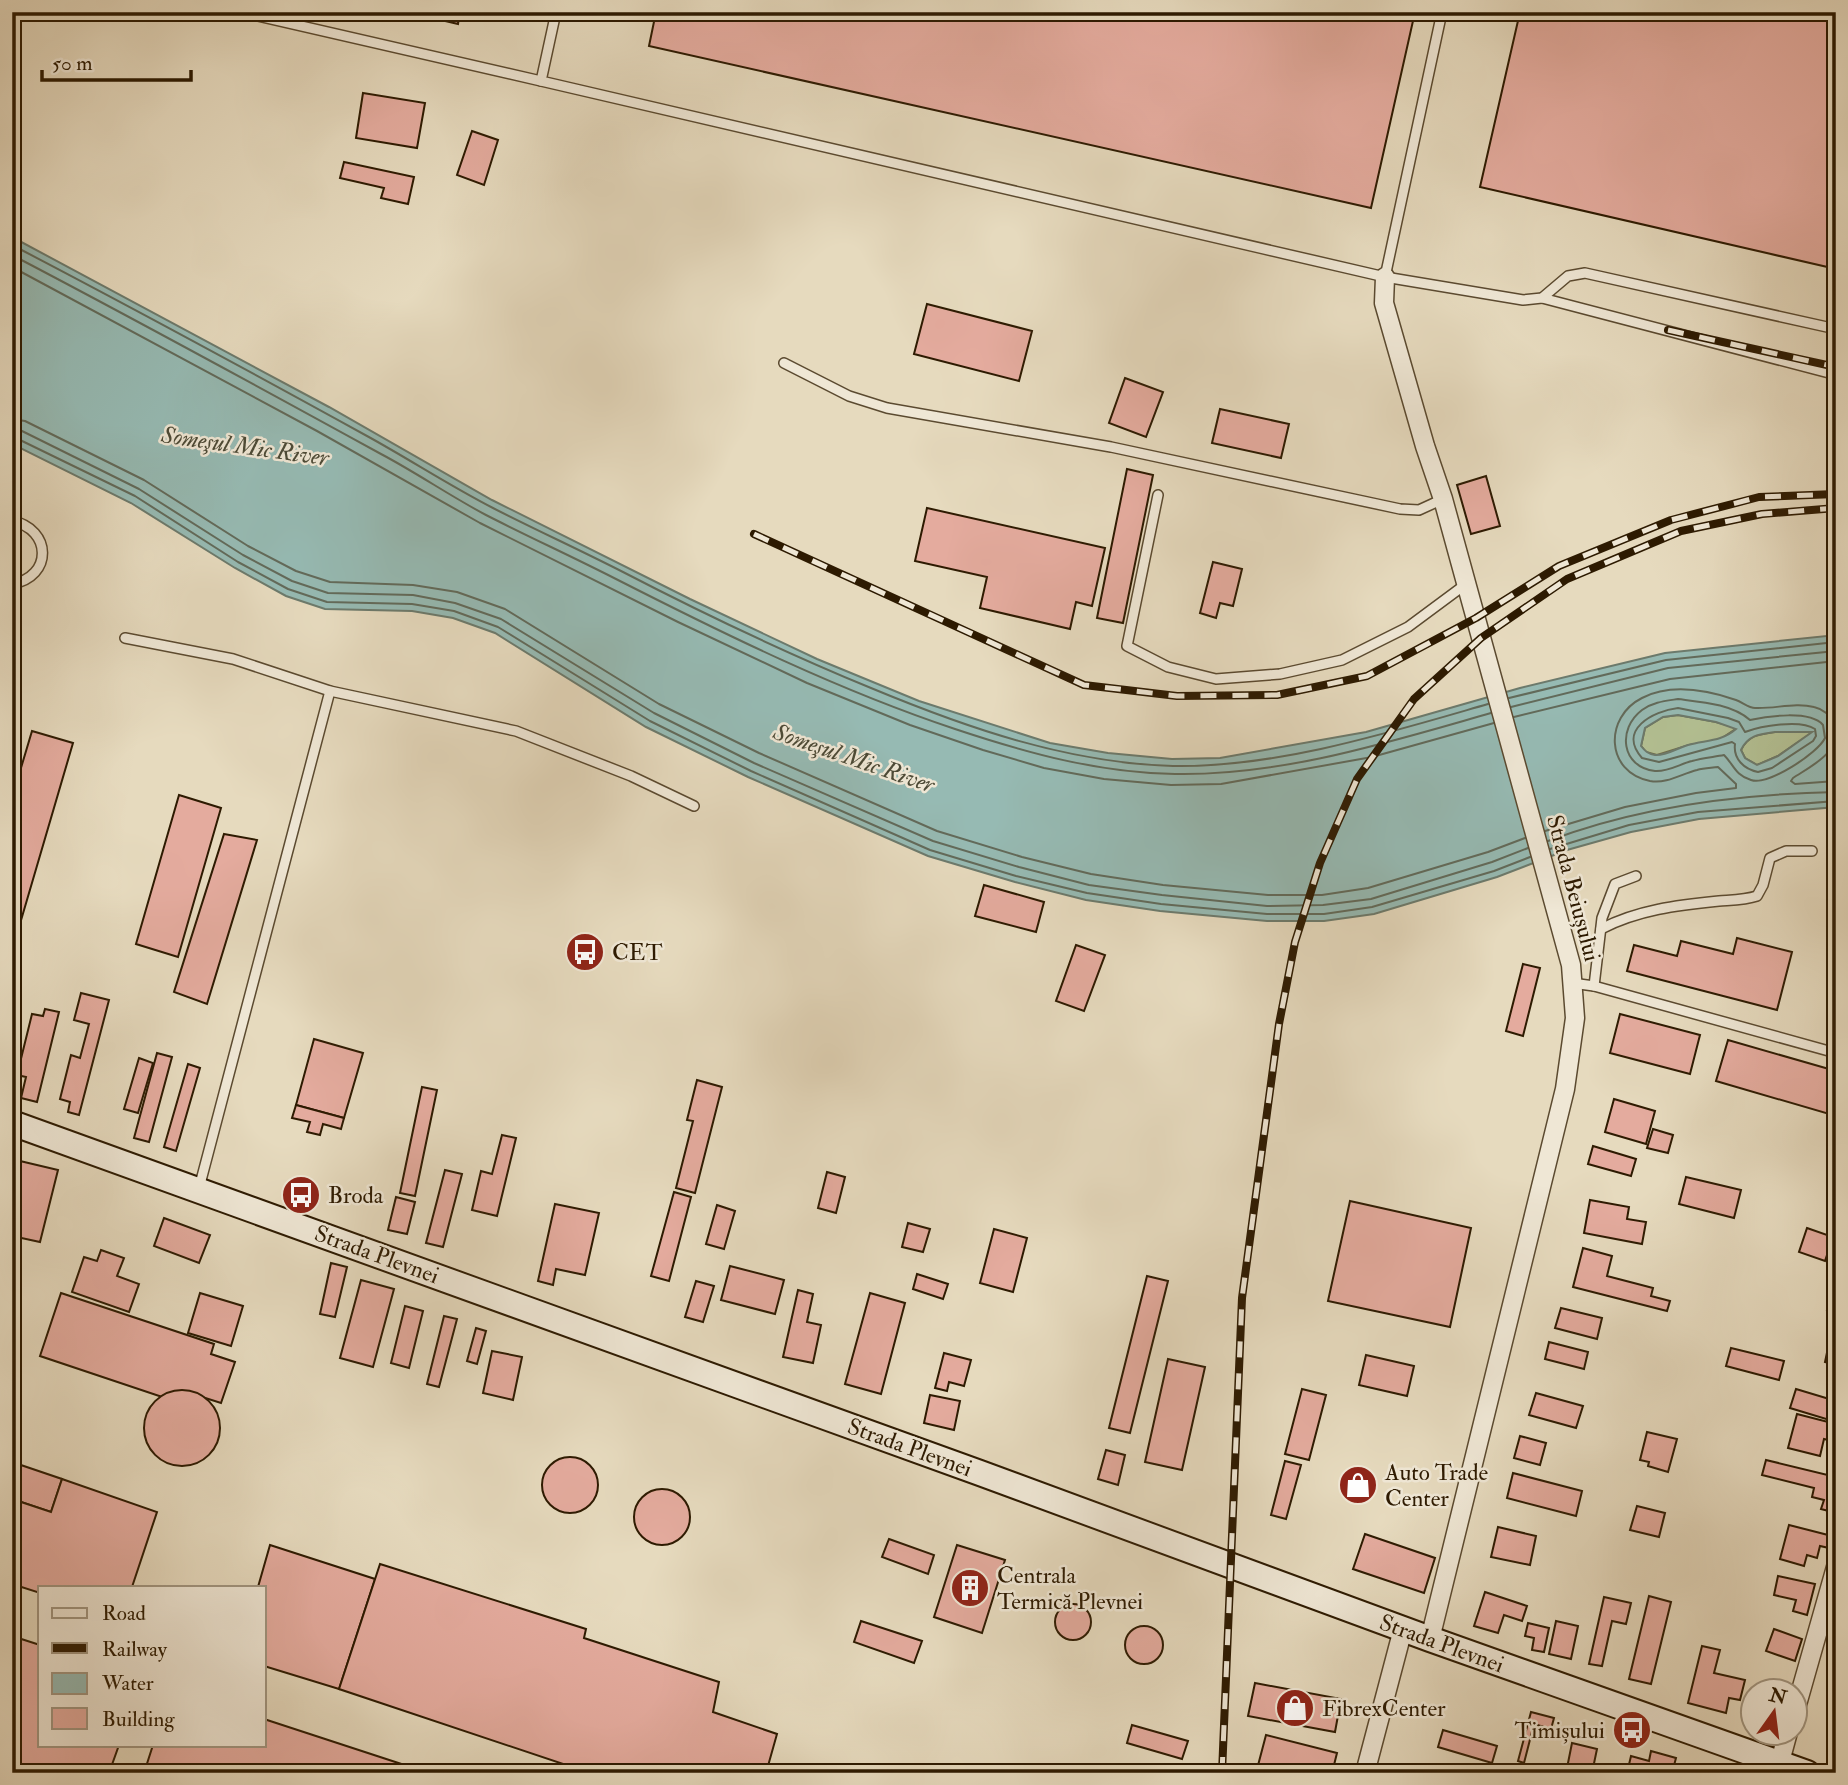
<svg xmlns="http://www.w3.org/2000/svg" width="1848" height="1785" font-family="'IM FELL Double Pica',serif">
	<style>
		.green { fill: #b3c093; stroke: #706d4a; stroke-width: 2 }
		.water { fill: #96bab3; stroke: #6c7a6c; stroke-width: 2; fill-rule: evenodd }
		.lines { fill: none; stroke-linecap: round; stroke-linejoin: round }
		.shore { stroke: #626a5a; stroke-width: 2 }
		.building { fill: #e4ab9e; stroke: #2d1a01; stroke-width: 2 }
		.service-casing { stroke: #5b4a30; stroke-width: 12 }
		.minor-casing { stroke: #5b4a30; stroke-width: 21 }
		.secondary-casing { stroke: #2d1a01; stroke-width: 28 }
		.service { stroke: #efe7d5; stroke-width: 9 }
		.minor { stroke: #efe7d5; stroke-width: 18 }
		.secondary { stroke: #efe7d5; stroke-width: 24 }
		.rail-casing { stroke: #2d1a01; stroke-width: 8 }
		.rail { stroke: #efe7d5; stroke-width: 5; stroke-dasharray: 16; stroke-linecap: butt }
		.labels { text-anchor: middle; stroke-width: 5; stroke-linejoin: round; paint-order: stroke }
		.street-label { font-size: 23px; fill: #2d1a01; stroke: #efe7d5 }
		.poi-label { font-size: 23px; fill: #2d1a01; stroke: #efe7d5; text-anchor: start }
		.water-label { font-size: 24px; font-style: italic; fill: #4c4a36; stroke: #efe7d5 }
	</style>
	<rect width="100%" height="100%" fill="#e6dabe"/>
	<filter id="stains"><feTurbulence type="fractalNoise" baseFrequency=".00286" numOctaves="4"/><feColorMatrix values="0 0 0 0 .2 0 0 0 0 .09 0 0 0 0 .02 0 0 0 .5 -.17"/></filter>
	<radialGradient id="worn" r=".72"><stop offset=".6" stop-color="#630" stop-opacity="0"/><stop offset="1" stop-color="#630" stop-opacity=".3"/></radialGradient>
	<!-- green -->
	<g class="green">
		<polygon points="1678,715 1716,722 1737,728 1719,740 1689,745 1657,755 1646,752 1641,746 1645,728 1663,717"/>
		<path d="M1775,732H1813L1778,756L1757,765L1745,758L1741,750C1748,735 1760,734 1775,732Z"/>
	</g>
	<!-- water -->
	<path class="water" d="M12,237L329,407L492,500L690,599L817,659L919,701L1050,743L1108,753L1172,759L1220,758L1366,732L1520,688L1665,653L1836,635V807L1699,819L1631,832L1567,850L1497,877L1374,914L1324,921H1267L1160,911L1086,900L1015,882L928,856L748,777L646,727L495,633L453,618L412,611L325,609L286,596L235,568L131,503L12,444ZM1678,715L1716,722L1736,729C1721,742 1706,740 1688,745C1677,748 1666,756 1655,755C1648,754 1645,751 1641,746L1645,728L1663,717ZM1775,732H1812L1778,756L1757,765L1745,758L1741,750C1748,735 1760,734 1775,732Z"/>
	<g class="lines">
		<!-- shore -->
		<g class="shore">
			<path d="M12,245C131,307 249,371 367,436C409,459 450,486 493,508C536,530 580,550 623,572C704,614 786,653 871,688C967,728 1068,763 1173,766C1276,768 1391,732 1488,704"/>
			<path d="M12,255C136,320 259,387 381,454C417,473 450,496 486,515C529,537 573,557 616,579C726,635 838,690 955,729C1027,753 1099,773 1175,774C1282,776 1389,742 1491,713"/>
			<polyline points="12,267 317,431 480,523 678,622 807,683 910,725 983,750 1044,768 1104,779 1171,785 1221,784 1372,757 1494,723"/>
			<polyline points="12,419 25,421 144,480 248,546 296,571 330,582 413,585 457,592 505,609 659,704 759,753 937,831 1022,857 1091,874 1163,885 1268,895 1322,895 1368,888 1488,852 1525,838"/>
			<polyline points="12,429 22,431 139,489 243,555 292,581 328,593 413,595 455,603 501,619 654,713 754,763 933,841 1019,867 1089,885 1162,895 1267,906 1323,905 1371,899 1492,862 1528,848"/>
			<polyline points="12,438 18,439 135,496 238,562 288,589 327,602 412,604 454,611 498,627 650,721 751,771 930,850 1016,876 1087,893 1161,904 1267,914 1324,914 1372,907 1494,871 1530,857"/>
			<polyline points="1509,698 1666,660 1836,642"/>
			<path d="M1678,699C1702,702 1732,704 1750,720C1768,716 1810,710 1823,725L1825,738C1818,753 1768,786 1751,780C1735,775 1734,765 1724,755C1714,757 1702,758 1692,761C1680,764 1668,772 1655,771C1621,767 1617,729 1642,710C1653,702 1665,701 1678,699Z"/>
			<polyline points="1511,707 1668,668 1836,651"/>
			<path d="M1678,708L1728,718L1739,722L1745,732C1761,726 1800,719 1815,729L1816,736L1813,741L1772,768L1758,772C1744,769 1733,759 1735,744L1732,742L1659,762L1642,758C1617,730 1653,711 1678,708Z"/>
			<polyline points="1514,717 1670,679 1836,661"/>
			<path d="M1545,831L1625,807L1696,793L1736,788V784L1718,767C1711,768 1704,768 1697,770C1681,774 1667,784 1650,781C1605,772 1604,717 1642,698C1671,683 1707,690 1736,700C1742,702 1749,708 1755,708C1775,709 1795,702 1814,707C1823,709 1830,715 1834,724C1844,751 1811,766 1793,778L1791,781L1795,784L1836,781"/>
			<path d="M1548,841C1637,807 1740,794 1836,792"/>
			<polyline points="1550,849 1629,825 1698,812 1836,801"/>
		</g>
	</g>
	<!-- building -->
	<g class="building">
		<polygon points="12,12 18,20 12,48"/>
		<polygon points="407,12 460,12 458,24"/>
		<polygon points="656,12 1415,12 1371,208 649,46"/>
		<polygon points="1520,12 1836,12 1836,269 1480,187"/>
		<polygon points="363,93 425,103 417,148 356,138"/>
		<polygon points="472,131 498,140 484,185 457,175"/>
		<polygon points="344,162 414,177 408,204 381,198 384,188 340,178"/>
		<polygon points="927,304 1032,331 1019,381 914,354"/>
		<polygon points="1125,378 1163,392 1146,437 1109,423"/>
		<polygon points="1220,409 1289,424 1281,458 1212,443"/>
		<polygon points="1127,469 1153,475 1123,623 1097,618"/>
		<polygon points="1486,476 1500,526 1471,534 1457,485"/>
		<polygon points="927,508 1105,548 1092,606 1076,602 1070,629 980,608 987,577 915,561"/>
		<polygon points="1213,562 1242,569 1233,606 1220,603 1216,618 1200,613"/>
		<polygon points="32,731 73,743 12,951 12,798"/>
		<polygon points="179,795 221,808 178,957 136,944"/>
		<polygon points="224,834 257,840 207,1004 174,992"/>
		<polygon points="984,885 1044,902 1036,932 975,916"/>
		<polygon points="1737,938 1792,952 1777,1010 1627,971 1634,945 1677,956 1681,941 1733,954"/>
		<polygon points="1076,945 1105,955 1084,1011 1056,1001"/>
		<polygon points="1523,964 1540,968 1523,1036 1506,1031"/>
		<polygon points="81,993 109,1000 79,1115 68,1112 70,1102 60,1099 71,1055 80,1058 89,1024 74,1020"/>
		<polygon points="45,1009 59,1012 37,1102 21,1098 26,1077 17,1075 32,1014 43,1016"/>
		<polygon points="1620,1014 1700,1035 1690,1074 1610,1053"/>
		<polygon points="314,1039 363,1053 344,1118 296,1105"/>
		<polygon points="1728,1040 1836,1071 1836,1116 1716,1081"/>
		<polygon points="157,1053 172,1057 149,1142 134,1138"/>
		<polygon points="139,1058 153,1063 138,1113 124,1109"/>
		<polygon points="188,1064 200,1068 176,1151 164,1147"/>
		<polygon points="697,1080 722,1087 695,1193 676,1188 693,1121 687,1120"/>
		<polygon points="422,1087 437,1090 415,1196 400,1193"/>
		<polygon points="1614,1099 1655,1111 1646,1144 1605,1132"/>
		<polygon points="296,1105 344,1118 341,1129 323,1124 320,1135 307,1132 310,1122 292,1118"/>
		<polygon points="1653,1129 1673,1135 1668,1153 1647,1148"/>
		<polygon points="502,1135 516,1138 497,1216 472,1210 481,1171 492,1174"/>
		<polygon points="1593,1146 1636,1159 1631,1176 1588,1164"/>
		<polygon points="20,1161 58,1170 40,1242 12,1236 12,1192"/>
		<polygon points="445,1170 462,1174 443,1247 426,1243"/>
		<polygon points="827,1172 845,1177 836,1213 818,1208"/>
		<polygon points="1686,1177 1741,1190 1734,1218 1679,1204"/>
		<polygon points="674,1192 691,1197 669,1281 651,1276"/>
		<polygon points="396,1197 415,1202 407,1234 388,1230"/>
		<polygon points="1590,1200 1629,1207 1627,1219 1646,1222 1642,1244 1584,1233"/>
		<polygon points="1350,1201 1471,1228 1450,1327 1328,1301"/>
		<polygon points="555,1204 599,1213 585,1275 556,1269 553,1285 538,1281"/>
		<polygon points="717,1205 735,1211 724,1249 706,1244"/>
		<polygon points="164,1218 210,1235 199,1263 154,1246"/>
		<polygon points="908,1223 930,1229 923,1252 902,1247"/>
		<polygon points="1807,1228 1833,1237 1825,1261 1799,1252"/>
		<polygon points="994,1229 1027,1238 1013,1292 980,1283"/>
		<polygon points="1583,1248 1612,1256 1607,1276 1653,1288 1651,1296 1670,1301 1667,1311 1573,1287"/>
		<polygon points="101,1250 124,1258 117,1276 139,1284 129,1312 72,1292 84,1257 97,1261"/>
		<polygon points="331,1263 347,1267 335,1317 320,1314"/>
		<polygon points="730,1266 784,1280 775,1314 721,1300"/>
		<polygon points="1835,1272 1836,1272 1836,1312 1827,1310"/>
		<polygon points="917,1274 948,1284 943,1299 913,1289"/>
		<polygon points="1147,1276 1168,1281 1130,1433 1109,1428"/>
		<polygon points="361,1280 394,1289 373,1367 340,1358"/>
		<polygon points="696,1281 714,1286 703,1322 685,1317"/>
		<polygon points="798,1290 813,1294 807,1322 821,1325 813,1363 783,1357"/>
		<polygon points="61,1293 214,1344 211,1354 235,1362 221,1403 196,1395 192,1407 40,1356"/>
		<polygon points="200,1293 243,1306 231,1346 188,1333"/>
		<polygon points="870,1293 905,1303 881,1394 845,1384"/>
		<polygon points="405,1306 423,1311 409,1368 391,1363"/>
		<polygon points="1561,1308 1602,1318 1597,1339 1555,1328"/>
		<polygon points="444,1316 457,1319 439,1387 427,1384"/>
		<polygon points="476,1328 486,1331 477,1364 467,1361"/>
		<polygon points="1549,1342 1588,1352 1584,1369 1545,1359"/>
		<polygon points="1829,1343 1836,1345 1836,1365 1825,1362"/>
		<polygon points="1731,1348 1784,1361 1779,1380 1726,1366"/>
		<polygon points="492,1351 522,1357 513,1400 483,1393"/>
		<polygon points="944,1353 971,1360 964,1386 949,1382 947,1391 935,1388"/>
		<polygon points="1366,1355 1414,1366 1407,1396 1359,1385"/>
		<polygon points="1168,1359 1205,1367 1182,1470 1145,1462"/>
		<polygon points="1302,1389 1326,1395 1309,1460 1285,1454"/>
		<polygon points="1796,1389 1836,1401 1836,1422 1790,1408"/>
		<circle cx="182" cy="1428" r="38"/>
		<polygon points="1536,1393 1583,1406 1576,1428 1529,1415"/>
		<polygon points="930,1395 960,1401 954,1430 924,1423"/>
		<polygon points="1797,1414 1836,1424 1836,1442 1824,1439 1820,1456 1788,1448"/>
		<polygon points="1647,1432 1677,1439 1668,1472 1648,1466 1649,1462 1640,1460"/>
		<polygon points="1520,1436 1546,1443 1540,1465 1514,1458"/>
		<polygon points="1106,1450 1125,1455 1118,1485 1098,1479"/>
		<circle cx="570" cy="1485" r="28"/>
		<polygon points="1766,1460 1836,1477 1836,1513 1821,1509 1824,1500 1812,1497 1814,1488 1762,1475"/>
		<polygon points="1285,1461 1301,1465 1286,1519 1271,1515"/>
		<polygon points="12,1462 62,1479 51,1512 12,1499"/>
		<polygon points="1513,1473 1582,1491 1576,1516 1507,1498"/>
		<polygon points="62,1479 157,1512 132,1587 40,1587 40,1593 12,1584 12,1499 51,1512"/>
		<circle cx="662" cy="1517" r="28"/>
		<polygon points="1637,1506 1665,1513 1659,1537 1630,1530"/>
		<polygon points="1789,1525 1832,1536 1829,1548 1820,1546 1817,1558 1807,1555 1804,1566 1780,1559"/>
		<polygon points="1498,1527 1536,1536 1530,1565 1491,1557"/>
		<polygon points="1365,1534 1435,1558 1424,1593 1353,1569"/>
		<polygon points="889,1539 934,1555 928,1574 882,1557"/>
		<polygon points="270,1545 375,1579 339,1689 264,1666 264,1587 258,1587"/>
		<polygon points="957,1545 1005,1560 982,1633 934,1617"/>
		<polygon points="380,1564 586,1629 584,1638 719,1682 713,1712 777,1734 766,1773 590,1773 339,1689"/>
		<polygon points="1778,1576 1815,1584 1807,1615 1793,1611 1796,1600 1774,1595"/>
		<polygon points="1485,1592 1527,1606 1522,1621 1504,1615 1498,1633 1474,1626"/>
		<polygon points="1649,1596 1671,1602 1651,1684 1629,1679"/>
		<polygon points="1604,1597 1631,1603 1626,1624 1612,1621 1602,1666 1589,1664"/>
		<circle cx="1073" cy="1622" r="18"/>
		<polygon points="861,1621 922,1641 914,1663 854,1642"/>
		<polygon points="1556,1621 1578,1626 1571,1659 1549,1654"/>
		<polygon points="1528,1623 1549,1628 1544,1652 1532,1650 1534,1638 1525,1636"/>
		<circle cx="1144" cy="1645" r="19"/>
		<polygon points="1774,1629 1802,1639 1795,1661 1766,1651"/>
		<polygon points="12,1636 40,1645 40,1745 119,1745 109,1773 12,1773"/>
		<polygon points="1702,1646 1720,1650 1714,1673 1745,1680 1740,1700 1729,1698 1726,1713 1688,1703"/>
		<polygon points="1255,1683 1341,1699 1335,1732 1248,1716"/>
		<polygon points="1531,1712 1554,1718 1551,1729 1534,1724 1524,1763 1518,1761"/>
		<polygon points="264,1719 429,1773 144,1773 153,1745 264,1745"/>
		<polygon points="1132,1725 1188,1741 1182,1759 1127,1743"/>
		<polygon points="1443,1730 1497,1746 1492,1763 1438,1747"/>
		<polygon points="1266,1735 1337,1753 1332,1773 1256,1773"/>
		<polygon points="1572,1743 1597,1749 1592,1773 1566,1773"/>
		<polygon points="1651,1751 1676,1758 1672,1773 1627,1773 1631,1756 1649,1761"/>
	</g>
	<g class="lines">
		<defs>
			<g id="service">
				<polyline points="240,12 541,81"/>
				<polyline points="556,12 541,81 1385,277 1523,300 1542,298 1568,276 1585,273 1836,329"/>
				<polyline points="1385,277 1442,12"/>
				<polyline points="1542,298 1829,373"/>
				<polyline points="784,363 849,396 887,408 1111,447 1400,509 1419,510 1443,499"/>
				<polyline points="1158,495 1127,646 1168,667 1216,679 1280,674 1342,660 1408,627 1466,584"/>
				<path d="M12,521C52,529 53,577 12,584"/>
				<polyline points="125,638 233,659 330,691 516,731 631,776 694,806"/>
				<path d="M1601,929C1637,910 1678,905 1719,901C1732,900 1745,900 1757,896L1763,885L1770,858L1786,851H1812"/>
				<polyline points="1572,983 1594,986 1836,1053"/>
				<polyline points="1594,986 1602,918 1615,884 1636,876"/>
				<polyline points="199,1188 330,691"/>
			</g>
			<g id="minor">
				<polyline points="1385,277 1384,303 1425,446 1443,499 1571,965 1575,1018 1565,1089 1430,1639"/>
				<polyline points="1796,1708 1836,1567"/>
				<polyline points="1365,1773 1403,1629"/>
				<polyline points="1777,1773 1788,1732"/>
			</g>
			<polyline id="secondary" points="12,1123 980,1473 1430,1639 1807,1773"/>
		</defs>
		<!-- service casing -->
		<use href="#service" class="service-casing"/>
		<!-- minor casing -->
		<use href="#minor" class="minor-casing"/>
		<!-- secondary casing -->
		<use href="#secondary" class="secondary-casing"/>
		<!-- service -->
		<use href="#service" class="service"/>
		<!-- minor -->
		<use href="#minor" class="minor"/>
		<!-- secondary -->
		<use href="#secondary" class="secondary"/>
		<defs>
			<g id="rail">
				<polyline points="1668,330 1836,367"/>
				<polyline points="754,534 1084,685 1177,696 1277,695 1367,676 1476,618 1559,566 1671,520 1759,497 1836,494"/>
				<polyline points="1222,1773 1242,1298 1279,1024 1295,942 1320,863 1357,779 1414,699 1481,638 1567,579 1681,531 1762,514 1836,508"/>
			</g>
		</defs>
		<!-- rail casing -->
		<use href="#rail" class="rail-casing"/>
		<!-- rail -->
		<use href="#rail" class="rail"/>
	</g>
	<!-- icons -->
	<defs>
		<symbol id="bus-disc" viewBox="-11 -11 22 22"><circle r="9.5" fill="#8f2418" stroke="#efe7d5"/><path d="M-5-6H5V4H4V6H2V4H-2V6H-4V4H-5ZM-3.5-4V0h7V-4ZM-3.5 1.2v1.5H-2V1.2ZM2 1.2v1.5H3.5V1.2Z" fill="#fff"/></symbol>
		<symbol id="shop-disc" viewBox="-11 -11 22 22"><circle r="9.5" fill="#8f2418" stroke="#efe7d5"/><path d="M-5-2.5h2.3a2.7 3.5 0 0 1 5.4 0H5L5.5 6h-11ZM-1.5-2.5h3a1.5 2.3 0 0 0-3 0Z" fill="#fff"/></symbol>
		<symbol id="building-disc" viewBox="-11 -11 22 22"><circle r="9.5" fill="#8f2418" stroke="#efe7d5"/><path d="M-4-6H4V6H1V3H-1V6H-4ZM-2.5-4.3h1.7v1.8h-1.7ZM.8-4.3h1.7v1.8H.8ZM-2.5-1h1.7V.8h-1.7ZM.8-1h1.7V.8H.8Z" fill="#fff"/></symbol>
	</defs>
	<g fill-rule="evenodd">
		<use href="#bus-disc" x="563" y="930" width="44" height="44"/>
		<use href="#bus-disc" x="279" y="1173" width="44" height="44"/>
		<use href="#shop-disc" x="1336" y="1463" width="44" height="44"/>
		<use href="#building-disc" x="948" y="1566" width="44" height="44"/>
		<use href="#shop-disc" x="1273" y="1686" width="44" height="44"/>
		<use href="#bus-disc" x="1610" y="1708" width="44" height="44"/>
	</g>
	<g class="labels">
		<!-- street labels -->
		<g class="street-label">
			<text transform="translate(1574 888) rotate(75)" y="8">Strada Beiușului</text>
			<text transform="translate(377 1254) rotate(20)" y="8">Strada Plevnei</text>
			<text transform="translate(910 1447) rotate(20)" y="8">Strada Plevnei</text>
			<text transform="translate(1442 1643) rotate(20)" y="8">Strada Plevnei</text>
		</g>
		<!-- poi labels -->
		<g class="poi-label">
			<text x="612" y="960">CET</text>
			<text x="328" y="1203">Broda</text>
			<text x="1385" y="1480">Auto Trade<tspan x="1385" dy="26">Center</tspan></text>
			<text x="997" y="1583">Centrala<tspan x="997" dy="26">Termică Plevnei</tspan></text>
			<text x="1322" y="1716">FibrexCenter</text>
			<text x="1605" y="1738" text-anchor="end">Timișului</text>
		</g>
		<!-- water labels -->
		<g class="water-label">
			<text transform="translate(245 446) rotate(8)" y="8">Someşul Mic River</text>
			<text transform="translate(854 758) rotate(19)" y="8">Someşul Mic River</text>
		</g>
	</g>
	<!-- margin -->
	<rect width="1848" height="1785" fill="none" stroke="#e6dabe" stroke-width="42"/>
	<rect x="14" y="14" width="1820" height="1757" fill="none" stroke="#2d1a01" stroke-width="3.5"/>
	<rect x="21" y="21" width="1806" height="1743" fill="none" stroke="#2d1a01" stroke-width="2"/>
	<!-- legend -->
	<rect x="38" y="1586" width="228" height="161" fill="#efe7d5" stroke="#a19580" stroke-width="2"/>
	<rect x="52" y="1608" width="35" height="10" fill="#efe7d5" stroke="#a19580" stroke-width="2"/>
	<text x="102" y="1620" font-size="21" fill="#2d1a01">Road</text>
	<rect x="52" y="1643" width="35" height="10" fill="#2d1a01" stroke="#a19580" stroke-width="2"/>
	<text x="102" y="1656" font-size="21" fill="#2d1a01">Railway</text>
	<rect x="52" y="1673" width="35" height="21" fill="#96bab3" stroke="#a19580" stroke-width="2"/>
	<text x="102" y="1690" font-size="21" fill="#2d1a01">Water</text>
	<rect x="52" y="1708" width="35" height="21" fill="#e4ab9e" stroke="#a19580" stroke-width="2"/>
	<text x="102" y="1726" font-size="21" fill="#2d1a01">Building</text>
	<!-- north arrow -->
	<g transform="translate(1774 1712) rotate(14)"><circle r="33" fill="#efe7d5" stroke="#a19580" stroke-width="2"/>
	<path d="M0-5L12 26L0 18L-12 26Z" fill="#8f2418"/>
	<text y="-10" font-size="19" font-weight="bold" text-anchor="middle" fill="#2d1a01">N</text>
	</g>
	<!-- scale -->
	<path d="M42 70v10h149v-10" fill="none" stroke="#2d1a01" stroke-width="3.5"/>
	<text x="52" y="70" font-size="21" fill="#2d1a01" stroke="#efe7d5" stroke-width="5" paint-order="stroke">50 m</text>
	<rect width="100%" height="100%" filter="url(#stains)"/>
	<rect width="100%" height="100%" fill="url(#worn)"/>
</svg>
